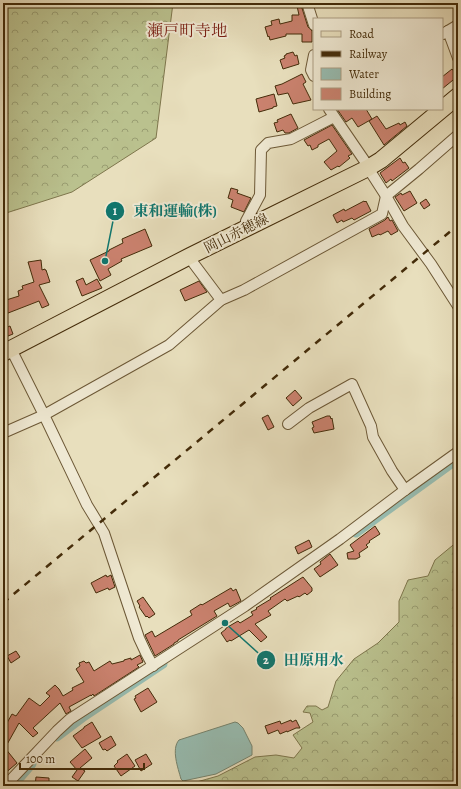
<svg xmlns="http://www.w3.org/2000/svg" width="461" height="789" font-family="Alegreya,'Noto Serif JP',serif">
	<style>
		.forest { fill: url(#forest-crowns); stroke: #7e764c }
		.water { fill: #97bdb2; stroke: #75836e }
		.lines { fill: none; stroke-linecap: round; stroke-linejoin: round }
		.canal { stroke: #97bdb2; stroke-width: 9 }
		.building { fill: #cb826f; stroke: #432b09 }
		.street-casing { stroke: #6c5836; stroke-width: 12 }
		.primary-casing { stroke: #432b09; stroke-width: 18 }
		.street { stroke: #f0ead4; stroke-width: 10 }
		.primary { stroke: #e8dfbd; stroke-width: 16 }
		.rail { stroke: #432b09; stroke-width: 2.5; stroke-dasharray: 7 7; stroke-linecap: butt }
		.labels { text-anchor: middle; stroke-width: 4; stroke-linejoin: round; paint-order: stroke }
		.street-label { font-size: 14px; fill: #432b09; stroke: #f0ead4 }
		.quarter-label { font-size: 16px; fill: #7a1f14; stroke: #f0ead4 }
		.leader { fill: none; stroke: #0f766e; stroke-width: 1.5 }
		.callout-dot { fill: #0f766e; stroke: #f0ead4; stroke-width: 1.5 }
		.mark-label { font-size: 12px; text-anchor: middle; font-weight: bold; fill: #fff }
		.callout-label { font-size: 15px; text-anchor: middle; font-weight: bold; fill: #0f766e; stroke: #f0ead4; stroke-width: 4; stroke-linejoin: round; paint-order: stroke }
	</style>
	<defs>
		<pattern id="forest-crowns" width="20" height="18" patternUnits="userSpaceOnUse"><rect width="20" height="18" fill="#bac18e"/><path d="M2 6a3 3 0 1 1 6 0M12 15a3 3 0 1 1 6 0" fill="none" stroke="#999d72"/></pattern>
	</defs>
	<rect width="100%" height="100%" fill="#e8dfbd"/>
	<filter id="stains"><feTurbulence type="fractalNoise" baseFrequency=".005" numOctaves="4"/><feColorMatrix values="0 0 0 0 .2 0 0 0 0 .09 0 0 0 0 .02 0 0 0 .5 -.17"/></filter>
	<radialGradient id="worn" r=".72"><stop offset=".6" stop-color="#630" stop-opacity="0"/><stop offset="1" stop-color="#630" stop-opacity=".3"/></radialGradient>
	<!-- forest -->
	<g class="forest">
		<polygon points="3,3 173,3 156,138 72,192 3,214"/>
		<polygon points="458,541 458,786 191,786 193,783 218,776 255,757 276,755 294,758 302,748 293,735 313,722 310,713 303,712 307,706 316,706 322,710 328,707 336,681 354,659 378,643 399,622 399,601 408,580 428,576 435,560"/>
	</g>
	<!-- water -->
	<path class="water" d="M235,722L238,723L243,728L252,746V755L216,774L183,781L181,779C178,768 171,749 179,740Z"/>
	<g class="lines">
		<!-- canal -->
		<g class="canal">
			<polyline points="356,533 458,459"/>
			<polyline points="57,737 85,716 163,664"/>
			<polyline points="13,786 32,764"/>
		</g>
	</g>
	<!-- building -->
	<g class="building">
		<polygon points="301,5 308,27 312,31 312,42 302,42 302,34 286,34 286,36 270,40 269,36 268,37 265,27 272,25 271,21 279,19 280,24 292,21 292,15 299,15 297,6"/>
		<polygon points="293,52 295,56 297,55 299,64 283,69 280,60 285,58 284,56 286,55 286,54"/>
		<polygon points="452,69 458,76 442,89 442,77"/>
		<polygon points="302,74 306,82 303,84 311,100 293,104 288,93 278,95 275,86 282,84"/>
		<polygon points="274,94 277,106 273,107 273,108 259,112 256,99"/>
		<polygon points="337,109 366,109 372,119 358,127 352,118 346,122"/>
		<polygon points="291,114 298,128 289,133 285,133 283,130 277,132 274,123 278,122 277,120"/>
		<polygon points="377,116 386,129 399,123 400,125 405,122 407,126 384,145 369,121"/>
		<polygon points="332,125 352,154 348,156 350,158 339,167 338,166 331,170 324,162 337,151 329,139 318,145 318,147 312,150 310,145 308,146 304,140"/>
		<polygon points="400,158 403,163 405,162 409,168 392,181 391,179 386,183 380,173"/>
		<polygon points="231,188 238,190 237,193 251,198 244,212 231,207 233,200 228,198"/>
		<polygon points="410,191 417,203 404,211 395,197 401,193 402,195"/>
		<polygon points="426,199 430,205 424,209 420,203"/>
		<polygon points="364,201 365,202 366,201 371,211 354,220 352,218 343,222 342,220 337,223 333,215 344,209 345,211"/>
		<polygon points="388,217 390,221 392,220 398,231 391,235 388,231 380,235 379,234 372,237 369,229 385,220"/>
		<polygon points="145,229 152,246 121,259 122,261 108,269 111,275 100,281 90,260 109,251 109,250 123,243 122,239"/>
		<polygon points="41,260 42,270 45,269 45,270 46,270 50,282 39,285 49,305 42,308 39,301 3,315 3,301 19,296 18,291 23,289 22,286 34,282 28,262"/>
		<polygon points="83,278 86,285 97,279 102,288 82,296 76,281"/>
		<polygon points="199,281 207,292 185,301 180,290"/>
		<polygon points="10,326 13,334 3,338 3,329"/>
		<polygon points="295,390 302,398 293,406 286,398"/>
		<polygon points="268,415 274,427 268,430 262,418"/>
		<polygon points="327,416 330,416 331,419 332,418 334,429 314,433 312,428 314,427 312,422"/>
		<polygon points="375,526 380,534 369,541 370,542 366,545 368,547 359,553 360,557 356,559 348,559 347,553 354,551 350,545 366,533"/>
		<polygon points="309,540 312,547 298,554 295,547"/>
		<polygon points="330,554 338,565 320,577 314,569 321,564 320,562"/>
		<polygon points="106,575 107,577 111,575 115,587 109,590 108,588 96,593 91,583"/>
		<polygon points="303,577 312,588 312,591 307,595 305,593 299,597 298,596 287,601 285,599 268,611 271,615 255,624 267,637 261,642 249,630 231,641 230,640 227,642 221,633 226,629 226,628 238,621 240,623 253,615 251,612 257,609 256,608 271,599 270,598"/>
		<polygon points="231,588 233,591 236,589 241,601 230,607 228,603 214,611 217,616 178,640 178,641 174,643 174,644 155,656 145,635 152,631 155,637 192,615 190,611 201,604 202,605"/>
		<polygon points="143,597 155,614 149,618 147,616 146,617 139,607 140,606 137,601"/>
		<polygon points="16,651 20,657 11,663 7,656"/>
		<polygon points="140,655 143,662 137,665 139,667 94,696 93,694 91,696 91,695 69,707 71,711 66,714 60,703 33,728 38,733 33,737 19,723 5,748 17,763 3,775 3,730 12,714 16,716 29,698 40,706 50,696 46,693 55,685 59,689 63,696 73,690 72,688 84,682 76,669 80,666 79,663 84,661 86,663 89,662 94,671 110,661 112,664 124,661 124,660 131,658 131,660"/>
		<polygon points="148,688 157,702 141,712 134,699 136,698 135,696"/>
		<polygon points="291,720 292,722 296,720 300,728 296,728 287,732 287,731 280,734 278,730 268,734 265,726 280,721 281,724"/>
		<polygon points="92,722 101,737 82,748 73,736 84,728 84,727"/>
		<polygon points="111,736 116,745 107,751 105,749 103,750 99,743"/>
		<polygon points="85,749 92,758 80,768 85,771 78,781 72,777 77,770 70,762"/>
		<polygon points="127,754 135,766 121,776 114,766 118,762 117,761"/>
		<polygon points="146,754 152,764 141,771 135,760"/>
		<polygon points="36,777 49,778 49,786 35,786"/>
	</g>
	<g class="lines">
		<defs>
			<g id="street">
				<polyline points="307,3 314,25"/>
				<polyline points="448,31 458,58"/>
				<polyline points="443,34 458,25"/>
				<polyline points="314,55 311,70 314,76"/>
				<polyline points="329,109 366,163 368,168 386,196 403,226 431,264 458,306"/>
				<polyline points="247,228 246,221 260,195 261,150 268,143 291,139 334,117"/>
				<polyline points="190,256 194,264 221,300"/>
				<polyline points="11,349 44,415 87,505 104,533 139,638 146,653 153,666"/>
				<polyline points="288,424 309,408 352,384 371,426 373,437 392,471 405,490"/>
				<polyline points="3,433 44,415 169,345 221,300 244,290 382,214 386,196 419,169 458,135"/>
				<polyline points="5,786 57,731 70,719 245,606 340,539 405,490 458,452"/>
			</g>
			<polyline id="primary" points="3,353 190,256 368,168 381,160 458,96"/>
		</defs>
		<!-- street casing -->
		<use href="#street" class="street-casing"/>
		<!-- primary casing -->
		<use href="#primary" class="primary-casing"/>
		<!-- street -->
		<use href="#street" class="street"/>
		<!-- primary -->
		<use href="#primary" class="primary"/>
		<!-- rail -->
		<polyline class="rail" points="3,603 458,225"/>
	</g>
	<g class="labels">
		<!-- street labels -->
		<g class="street-label">
			<text transform="translate(236 233) rotate(-27)" y="5">岡山赤穂線</text>
		</g>
		<!-- quarter labels -->
		<g class="quarter-label">
			<text x="187" y="36">瀬戸町寺地</text>
		</g>
	</g>
	<!-- callouts -->
	<path class="leader" d="M105 261L115 211M225 623L266 660"/>
	<g class="callout-dot">
		<circle cx="105" cy="261" r="4"/>
		<circle cx="225" cy="623" r="4"/>
		<circle cx="115" cy="211" r="10"/>
		<circle cx="266" cy="660" r="10"/>
	</g>
	<g class="mark-label">
		<text x="115" y="215">1</text>
		<text x="266" y="664">2</text>
	</g>
	<g class="callout-label">
		<text x="175" y="216">東和運輸(株)</text>
		<text x="314" y="665">田原用水</text>
	</g>
	<!-- margin -->
	<rect width="461" height="789" fill="none" stroke="#e8dfbd" stroke-width="16"/>
	<rect x="4" y="4" width="453" height="781" fill="none" stroke="#432b09" stroke-width="2"/>
	<rect x="8" y="8" width="445" height="773" fill="none" stroke="#432b09"/>
	<!-- legend -->
	<rect x="313" y="18" width="130" height="92" fill="#f0ead4" stroke="#ab9e83"/>
	<rect x="321" y="31" width="20" height="6" fill="#e8dfbd" stroke="#ab9e83"/>
	<text x="349" y="38" font-size="12" fill="#432b09">Road</text>
	<rect x="321" y="51" width="20" height="6" fill="#432b09" stroke="#ab9e83"/>
	<text x="349" y="58" font-size="12" fill="#432b09">Railway</text>
	<rect x="321" y="68" width="20" height="12" fill="#97bdb2" stroke="#ab9e83"/>
	<text x="349" y="78" font-size="12" fill="#432b09">Water</text>
	<rect x="321" y="88" width="20" height="12" fill="#cb826f" stroke="#ab9e83"/>
	<text x="349" y="98" font-size="12" fill="#432b09">Building</text>
	<!-- scale -->
	<path d="M20 763v6h124v-6" fill="none" stroke="#432b09" stroke-width="2"/>
	<text x="26" y="763" font-size="12" fill="#432b09" stroke="#f0ead4" stroke-width="3" paint-order="stroke">100 m</text>
	<rect width="100%" height="100%" filter="url(#stains)"/>
	<rect width="100%" height="100%" fill="url(#worn)"/>
</svg>
